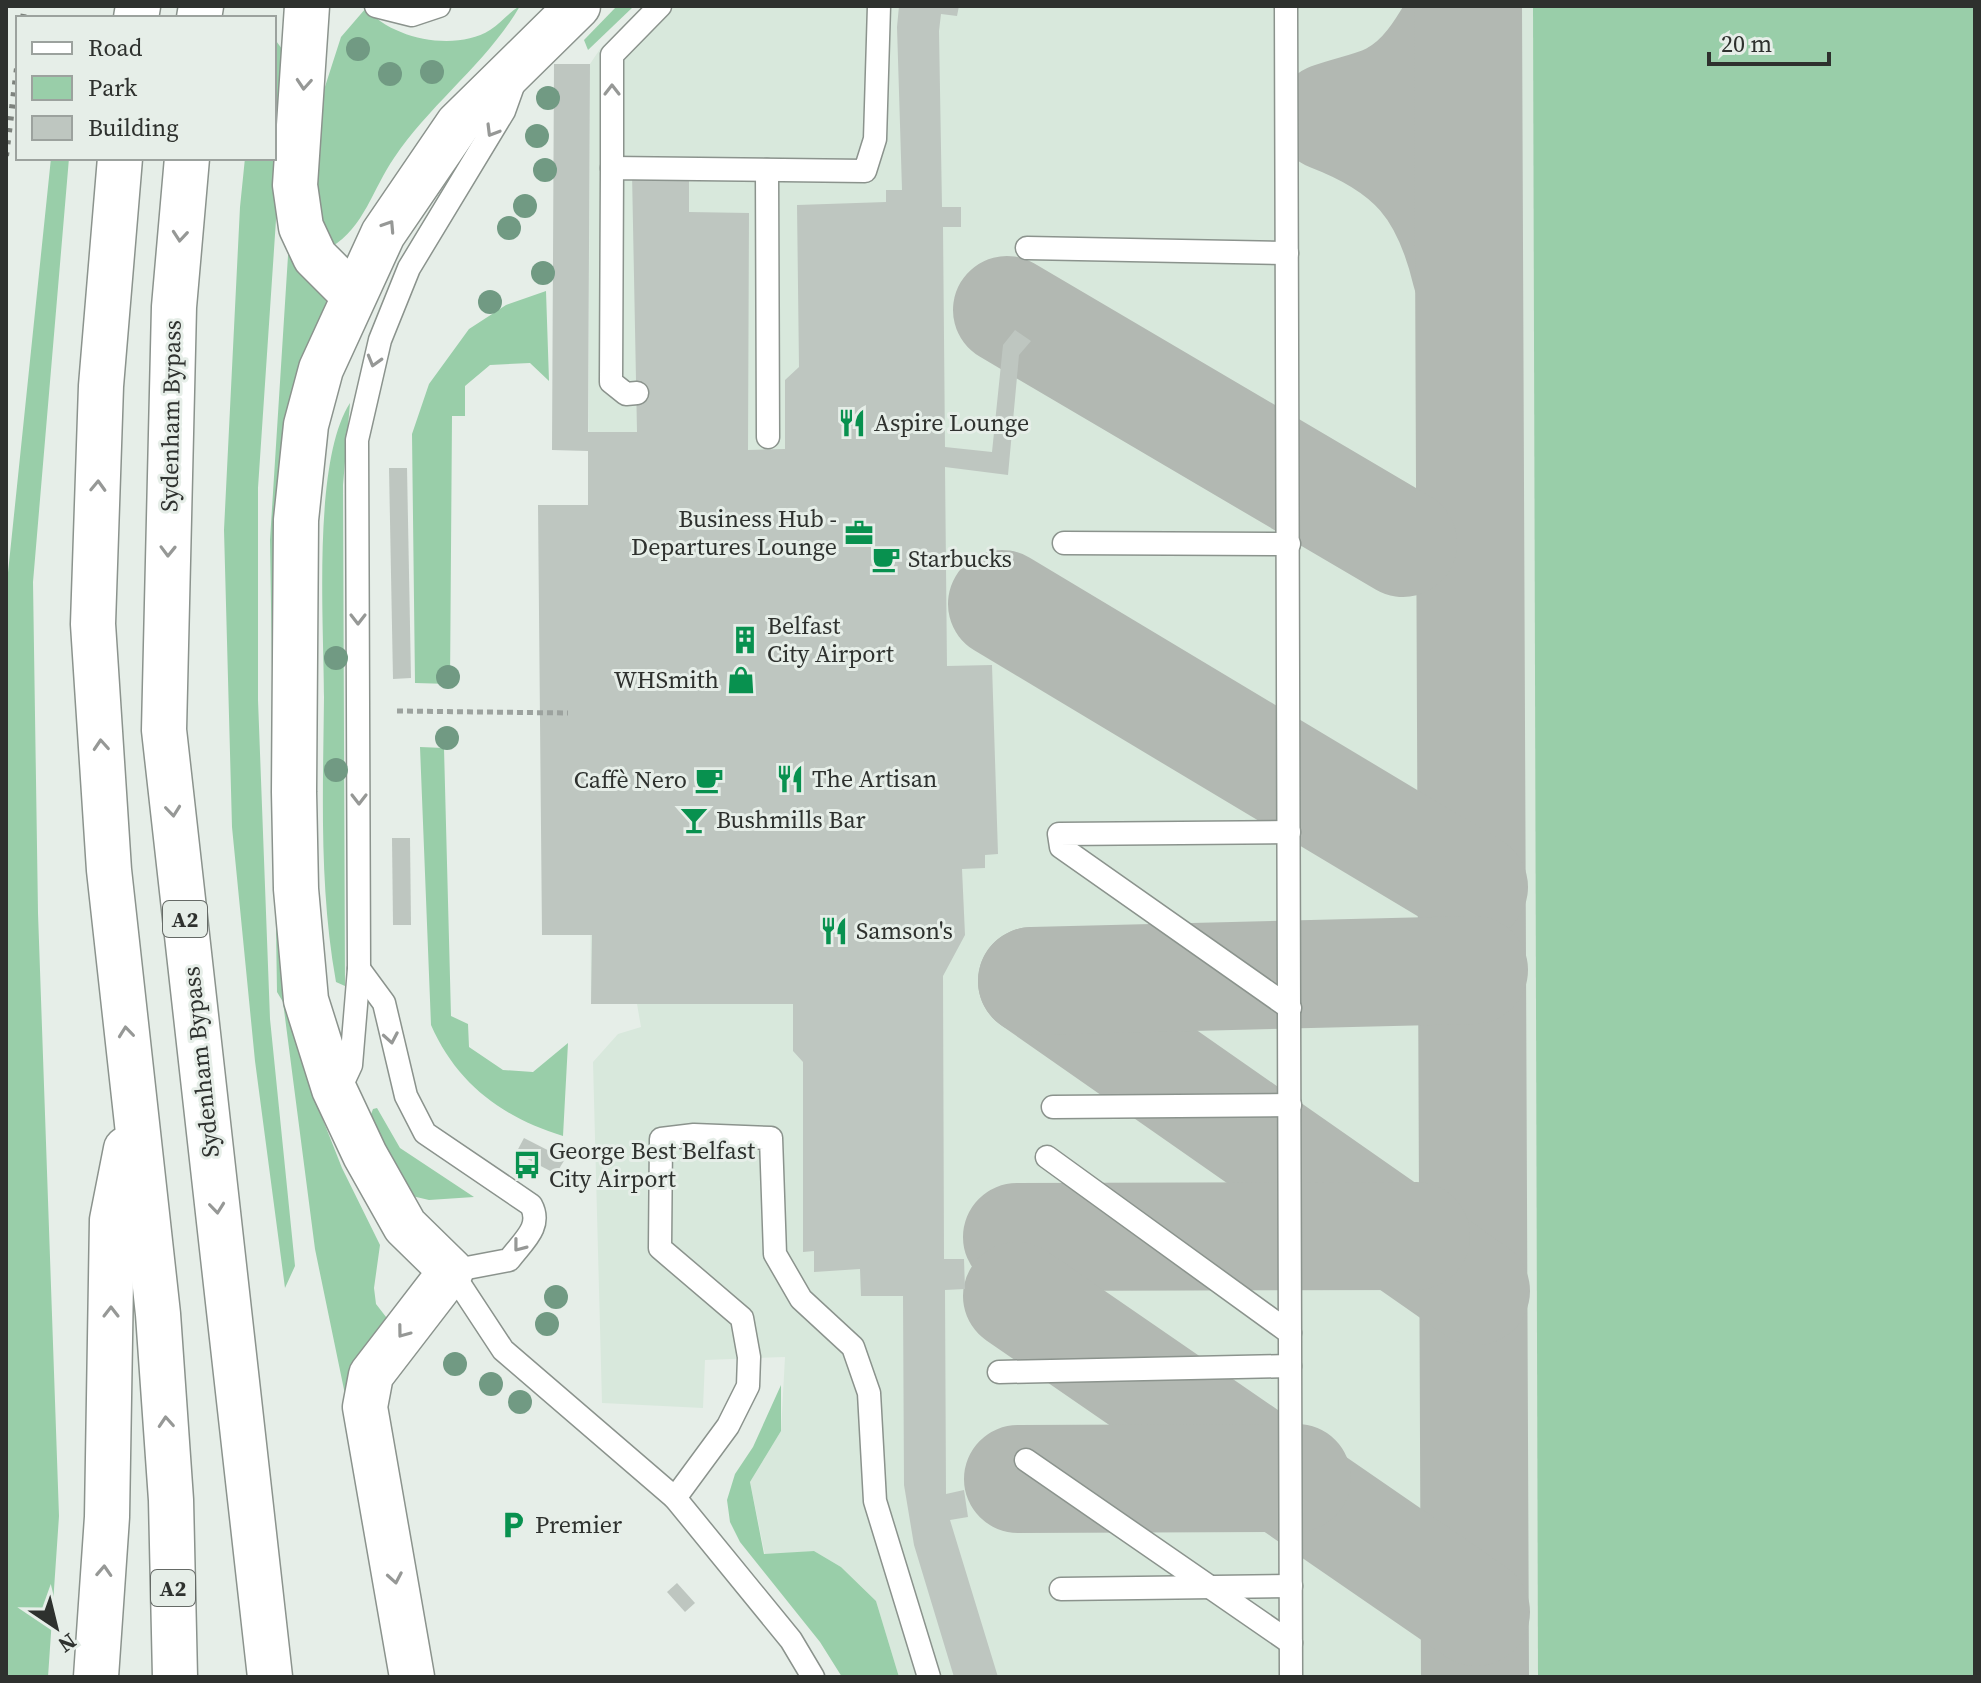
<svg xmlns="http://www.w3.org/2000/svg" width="1981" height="1683" font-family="'Source Serif 4',serif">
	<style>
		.built { fill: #d8e8dc }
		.green { fill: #99cea9 }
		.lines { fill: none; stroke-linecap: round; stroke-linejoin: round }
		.taxiway { stroke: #b2b8b2; stroke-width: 108 }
		.building { fill: #bec6c0 }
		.lane-casing { stroke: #8b938d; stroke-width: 25 }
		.street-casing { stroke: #8b938d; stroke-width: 47 }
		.highway-casing { stroke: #8b938d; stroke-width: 47 }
		.path { stroke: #9ca29e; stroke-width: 5; stroke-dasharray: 6 4; stroke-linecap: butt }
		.lane { stroke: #fff; stroke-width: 22 }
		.street { stroke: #fff; stroke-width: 44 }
		.highway { stroke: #fff; stroke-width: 44 }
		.rail { stroke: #7d827d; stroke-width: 6; stroke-dasharray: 4 8; stroke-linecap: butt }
		.tree { fill: #719a83 }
		.oneway { stroke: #969896 }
		.labels { text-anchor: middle; stroke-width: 6; stroke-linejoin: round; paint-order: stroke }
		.shield { fill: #e6eee8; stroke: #656a66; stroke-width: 2 }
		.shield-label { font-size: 22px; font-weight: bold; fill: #2e312e }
		.street-label { font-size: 24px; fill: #2e312e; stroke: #e6eee8 }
		.poi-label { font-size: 24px; fill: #2e312e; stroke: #e6eee8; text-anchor: start }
	</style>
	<rect width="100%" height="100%" fill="#e6eee8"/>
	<!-- built -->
	<polygon class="built" points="645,6 1975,6 1975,1677 899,1677 876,1601 841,1567 814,1551 765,1555 750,1482 781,1431 785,1357 705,1360 703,1408 602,1403 593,1062 618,1034 641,1027 637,1004 591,1004 588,505 590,64 600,49"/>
	<!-- green -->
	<g class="green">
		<path d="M520,6C487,63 431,103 394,158C373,188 364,228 331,247L319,237L313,114L322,96L341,37L366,8C391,39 455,52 490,30C501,23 509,12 520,6Z"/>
		<polygon points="617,6 634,6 588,50 584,40"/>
		<polygon points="1533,6 1975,6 1975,1677 1538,1677"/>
		<polygon points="274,38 287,56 258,488 258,700 270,1019 295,1266 285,1288 255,1061 232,827 224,530 240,207 245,158 274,158"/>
		<polygon points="51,158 69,158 33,582 38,913 59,1516 48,1677 6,1677 6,592"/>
		<polygon points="289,240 329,295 296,388 277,538 283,1001 308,1082 342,1168 380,1245 374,1288 376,1304 393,1326 348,1409 315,1249 283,1002 277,992 270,540"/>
		<polygon points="546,291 549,381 530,363 490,365 465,386 465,416 452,416 450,684 415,683 412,434 429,384 469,329 506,305"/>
		<path d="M350,403L343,485L345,986L336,982C319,887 323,793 324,697C324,624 312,462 350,403Z"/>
		<path d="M420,747L444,748L451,1016L468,1024L469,1047L503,1070L533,1072L568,1043L563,1136C502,1117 457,1084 431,1025Z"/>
		<polygon points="377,1108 400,1148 474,1197 429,1200 412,1196 370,1117 373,1109"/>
		<polygon points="781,1385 781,1431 750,1482 764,1554 814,1551 841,1567 876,1601 899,1677 842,1677 820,1642 740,1542 730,1522 727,1500 735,1474 753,1447"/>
	</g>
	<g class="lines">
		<!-- taxiway -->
		<g class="taxiway">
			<path d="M1466,6C1446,40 1427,79 1390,97C1372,106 1349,110 1330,117C1411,148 1446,189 1466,273"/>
			<polyline points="1468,6 1475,1677"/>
			<polyline points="1007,310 1403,543"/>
			<polyline points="1002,604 1474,887"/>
			<polyline points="1032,981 1476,1291"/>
			<polyline points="1032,981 1474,970"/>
			<polyline points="1017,1237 1416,1236"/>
			<polyline points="1017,1296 1476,1612"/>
			<polyline points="1018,1479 1297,1478"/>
		</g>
	</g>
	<!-- building -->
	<g class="building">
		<polygon points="899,6 959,6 957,16 941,14 939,31 942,207 961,207 961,227 943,227 945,447 992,452 1003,345 1015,330 1031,341 1019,355 1008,475 945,467 947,666 992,665 998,854 985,855 985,868 962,869 965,935 943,976 944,1259 964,1259 965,1289 945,1290 946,1494 964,1490 968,1517 950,1520 998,1677 954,1677 914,1545 904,1485 903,1296 861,1296 860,1269 814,1272 814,1251 803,1252 803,1062 793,1051 793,1004 591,1004 592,935 542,935 538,505 588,505 588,451 552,450 554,64 590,64 588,432 637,432 632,173 689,173 689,212 749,213 748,450 785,449 785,380 799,367 797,205 886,202 886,190 902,190 897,27"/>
		<polygon points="389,468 407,468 411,678 393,679"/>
		<polygon points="392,838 410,838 411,925 393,925"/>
		<polygon points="524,1138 565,1159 556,1174 516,1153"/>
		<polygon points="677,1583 695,1603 685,1612 667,1592"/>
	</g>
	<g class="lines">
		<defs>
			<g id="lane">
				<polyline points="376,6 412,15 439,6"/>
				<polyline points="1286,6 1291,1677"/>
				<polyline points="612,168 612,55 660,6"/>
				<polyline points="767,170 768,437"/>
				<polyline points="1027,248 1287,253"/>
				<polyline points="637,393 626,394 611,382 612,168 865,171 875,139 879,6"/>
				<polyline points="1064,543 1289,544"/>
				<polyline points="1289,832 1059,834 1061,847 1290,1008"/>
				<path d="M359,969L384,1003L406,1096L425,1133L531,1205C543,1227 522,1242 509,1260L451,1271L503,1350L675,1498L791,1640L813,1677"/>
				<polyline points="338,1093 351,1065 359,969 357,440 380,340 409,268 504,111 514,83"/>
				<polyline points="1053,1107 1290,1105"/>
				<polyline points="1047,1157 1290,1333"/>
				<polyline points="999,1372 1290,1366"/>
				<polyline points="1026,1460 1291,1643"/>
				<polyline points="675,1498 728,1426 748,1386 749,1357 742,1318 660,1248 661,1139 694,1135 771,1138 775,1254 801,1299 853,1347 869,1393 875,1501 929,1677"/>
				<polyline points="1061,1589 1291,1586"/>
			</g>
			<g id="street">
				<polyline points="307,6 295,185 301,227 315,257 353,295"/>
				<polyline points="412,1677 365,1407 371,1375 451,1271 405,1226 365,1155 334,1089 306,1000 296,889 294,792 296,520 306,425 321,369 383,234 458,124 578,6"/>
			</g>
			<g id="highway">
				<polyline points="136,18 138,6"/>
				<polyline points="199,18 201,6"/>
				<polyline points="120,158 101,386 93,624 109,870 158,1314 171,1500 175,1677"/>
				<polyline points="187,158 174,307 164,730 270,1677"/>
				<polyline points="96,1677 107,1517 112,1220 126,1149"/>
			</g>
		</defs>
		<!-- lane casing -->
		<use href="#lane" class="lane-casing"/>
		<!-- street casing -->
		<use href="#street" class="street-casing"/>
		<!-- highway casing -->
		<use href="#highway" class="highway-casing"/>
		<!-- path -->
		<polyline class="path" points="397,711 568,713"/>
		<!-- lane -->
		<use href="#lane" class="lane"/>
		<!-- street -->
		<use href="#street" class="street"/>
		<!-- highway -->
		<use href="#highway" class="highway"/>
		<!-- rail -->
		<g class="rail">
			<polyline points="23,18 25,6"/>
			<polyline points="6,156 18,60"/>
		</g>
	</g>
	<!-- trees -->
	<g class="tree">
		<circle cx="358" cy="49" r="12"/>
		<circle cx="432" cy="72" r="12"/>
		<circle cx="390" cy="74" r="12"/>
		<circle cx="548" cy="98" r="12"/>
		<circle cx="537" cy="136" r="12"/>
		<circle cx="545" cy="170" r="12"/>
		<circle cx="525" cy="206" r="12"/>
		<circle cx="509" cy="228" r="12"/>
		<circle cx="543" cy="273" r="12"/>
		<circle cx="490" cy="302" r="12"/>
		<circle cx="336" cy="658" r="12"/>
		<circle cx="448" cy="677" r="12"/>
		<circle cx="447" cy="738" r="12"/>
		<circle cx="336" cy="770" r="12"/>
		<circle cx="556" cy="1297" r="12"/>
		<circle cx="547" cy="1324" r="12"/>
		<circle cx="455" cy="1364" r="12"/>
		<circle cx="491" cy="1384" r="12"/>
		<circle cx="520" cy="1402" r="12"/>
	</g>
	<!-- one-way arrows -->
	<defs><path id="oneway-chevron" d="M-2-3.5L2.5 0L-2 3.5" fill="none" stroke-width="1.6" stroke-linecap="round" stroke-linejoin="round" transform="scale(2)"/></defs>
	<g class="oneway">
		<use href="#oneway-chevron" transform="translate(304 84) rotate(94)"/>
		<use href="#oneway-chevron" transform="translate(612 90) rotate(-90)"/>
		<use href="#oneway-chevron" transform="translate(492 131) rotate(121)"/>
		<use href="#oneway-chevron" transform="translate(389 226) rotate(-57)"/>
		<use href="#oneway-chevron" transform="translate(180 236) rotate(95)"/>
		<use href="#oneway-chevron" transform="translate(374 361) rotate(106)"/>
		<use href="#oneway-chevron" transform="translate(98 486) rotate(-88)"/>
		<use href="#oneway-chevron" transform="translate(168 551) rotate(91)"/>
		<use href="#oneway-chevron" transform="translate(358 619) rotate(90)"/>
		<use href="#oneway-chevron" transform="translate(101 745) rotate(-94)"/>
		<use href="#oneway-chevron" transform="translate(359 799) rotate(90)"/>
		<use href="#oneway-chevron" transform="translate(173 811) rotate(84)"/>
		<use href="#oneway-chevron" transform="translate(126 1032) rotate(-96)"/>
		<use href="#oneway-chevron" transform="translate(391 1038) rotate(80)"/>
		<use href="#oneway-chevron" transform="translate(217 1208) rotate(84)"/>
		<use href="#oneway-chevron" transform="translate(519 1246) rotate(128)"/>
		<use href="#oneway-chevron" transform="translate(111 1312) rotate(-90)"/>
		<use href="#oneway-chevron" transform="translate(403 1332) rotate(127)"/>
		<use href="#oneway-chevron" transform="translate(166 1422) rotate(-94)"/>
		<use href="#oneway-chevron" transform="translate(104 1571) rotate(-87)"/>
		<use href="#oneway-chevron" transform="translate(395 1578) rotate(80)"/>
	</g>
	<!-- icons -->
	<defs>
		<symbol id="restaurant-bare" viewBox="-9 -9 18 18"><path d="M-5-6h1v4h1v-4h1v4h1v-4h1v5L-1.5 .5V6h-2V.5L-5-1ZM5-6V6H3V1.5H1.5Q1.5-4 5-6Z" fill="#08914f" stroke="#e6eee8" stroke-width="2.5" paint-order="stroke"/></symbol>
		<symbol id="office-bare" viewBox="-9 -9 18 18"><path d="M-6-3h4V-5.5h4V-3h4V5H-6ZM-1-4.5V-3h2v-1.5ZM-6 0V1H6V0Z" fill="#08914f" stroke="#e6eee8" stroke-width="2.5" paint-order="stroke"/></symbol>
		<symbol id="cafe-bare" viewBox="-9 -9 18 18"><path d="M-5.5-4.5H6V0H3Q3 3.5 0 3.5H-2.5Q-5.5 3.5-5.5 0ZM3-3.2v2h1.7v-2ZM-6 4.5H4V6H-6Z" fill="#08914f" stroke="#e6eee8" stroke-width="2.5" paint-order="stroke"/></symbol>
		<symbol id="building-bare" viewBox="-9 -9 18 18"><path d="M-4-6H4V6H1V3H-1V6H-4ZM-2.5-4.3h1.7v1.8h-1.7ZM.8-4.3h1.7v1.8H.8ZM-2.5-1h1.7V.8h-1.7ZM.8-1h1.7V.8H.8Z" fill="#08914f" stroke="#e6eee8" stroke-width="2.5" paint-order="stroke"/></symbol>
		<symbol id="shop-bare" viewBox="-9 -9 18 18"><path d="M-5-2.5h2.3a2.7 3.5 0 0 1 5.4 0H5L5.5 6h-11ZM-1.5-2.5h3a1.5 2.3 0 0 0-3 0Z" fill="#08914f" stroke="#e6eee8" stroke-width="2.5" paint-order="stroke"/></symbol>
		<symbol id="bar-bare" viewBox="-9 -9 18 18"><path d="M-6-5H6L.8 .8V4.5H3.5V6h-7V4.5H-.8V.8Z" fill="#08914f" stroke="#e6eee8" stroke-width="2.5" paint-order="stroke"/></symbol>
		<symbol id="bus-bare" viewBox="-9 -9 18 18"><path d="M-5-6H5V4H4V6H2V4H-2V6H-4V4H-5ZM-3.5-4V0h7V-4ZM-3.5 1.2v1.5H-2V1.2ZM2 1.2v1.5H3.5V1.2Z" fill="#08914f" stroke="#e6eee8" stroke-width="2.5" paint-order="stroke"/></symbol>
		<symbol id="parking-bare" viewBox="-9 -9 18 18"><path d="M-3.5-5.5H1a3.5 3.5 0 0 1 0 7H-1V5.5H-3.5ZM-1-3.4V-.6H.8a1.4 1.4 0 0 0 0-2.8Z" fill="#08914f" stroke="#e6eee8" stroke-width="2.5" paint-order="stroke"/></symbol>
	</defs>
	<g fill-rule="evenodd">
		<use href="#restaurant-bare" x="832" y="403" width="40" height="40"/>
		<use href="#office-bare" x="839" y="513" width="40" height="40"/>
		<use href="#cafe-bare" x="866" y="539" width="40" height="40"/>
		<use href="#building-bare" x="725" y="620" width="40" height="40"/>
		<use href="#shop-bare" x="721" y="660" width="40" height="40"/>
		<use href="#restaurant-bare" x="770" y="759" width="40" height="40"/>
		<use href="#cafe-bare" x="689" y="760" width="40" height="40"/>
		<use href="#bar-bare" x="674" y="800" width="40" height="40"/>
		<use href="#restaurant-bare" x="814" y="911" width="40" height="40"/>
		<use href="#bus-bare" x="507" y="1145" width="40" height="40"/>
		<use href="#parking-bare" x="493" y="1505" width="40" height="40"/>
	</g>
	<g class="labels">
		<!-- shield labels -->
		<g class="shield">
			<rect x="163" y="901" width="44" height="36" rx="6"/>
			<rect x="151" y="1570" width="44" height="36" rx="6"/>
		</g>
		<g class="shield-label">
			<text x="185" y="927">A2</text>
			<text x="173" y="1596">A2</text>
		</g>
		<!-- street labels -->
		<g class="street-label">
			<text transform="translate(171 416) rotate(-89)" y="8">Sydenham Bypass</text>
			<text transform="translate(201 1062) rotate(-96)" y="8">Sydenham Bypass</text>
		</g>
		<!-- poi labels -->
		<g class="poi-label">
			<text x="874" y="431">Aspire Lounge</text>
			<text x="837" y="527" text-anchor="end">Business Hub -<tspan x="837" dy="28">Departures Lounge</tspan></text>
			<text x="908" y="567">Starbucks</text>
			<text x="767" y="634">Belfast<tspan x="767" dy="28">City Airport</tspan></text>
			<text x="719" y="688" text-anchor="end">WHSmith</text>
			<text x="812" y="787">The Artisan</text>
			<text x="687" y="788" text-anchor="end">Caffè Nero</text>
			<text x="716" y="828">Bushmills Bar</text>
			<text x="856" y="939">Samson's</text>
			<text x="549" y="1159">George Best Belfast<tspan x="549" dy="28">City Airport</tspan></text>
			<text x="535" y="1533">Premier</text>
		</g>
	</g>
	<!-- border -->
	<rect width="1981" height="1683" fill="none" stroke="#2e312e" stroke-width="16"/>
	<!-- legend -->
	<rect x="16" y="16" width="260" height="144" fill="#e6eee8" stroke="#9ca29e" stroke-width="2"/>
	<rect x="32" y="42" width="40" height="12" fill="#ffffff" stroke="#9ca29e" stroke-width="2"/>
	<text x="88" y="56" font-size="24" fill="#2e312e">Road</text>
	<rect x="32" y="76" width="40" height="24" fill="#99cea9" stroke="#9ca29e" stroke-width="2"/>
	<text x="88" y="96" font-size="24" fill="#2e312e">Park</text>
	<rect x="32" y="116" width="40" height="24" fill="#bec6c0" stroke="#9ca29e" stroke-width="2"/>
	<text x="88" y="136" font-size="24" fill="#2e312e">Building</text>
	<!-- north arrow -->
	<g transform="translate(56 1627) rotate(145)" stroke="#e6eee8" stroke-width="6" paint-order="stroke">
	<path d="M0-6L14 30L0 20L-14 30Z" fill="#2e312e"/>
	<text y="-12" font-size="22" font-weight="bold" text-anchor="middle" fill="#2e312e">N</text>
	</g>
	<!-- scale -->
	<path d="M1709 52v12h120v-12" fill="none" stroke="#2e312e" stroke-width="4"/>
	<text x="1721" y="52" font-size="24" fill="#2e312e" stroke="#e6eee8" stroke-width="6" paint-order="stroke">20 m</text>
</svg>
